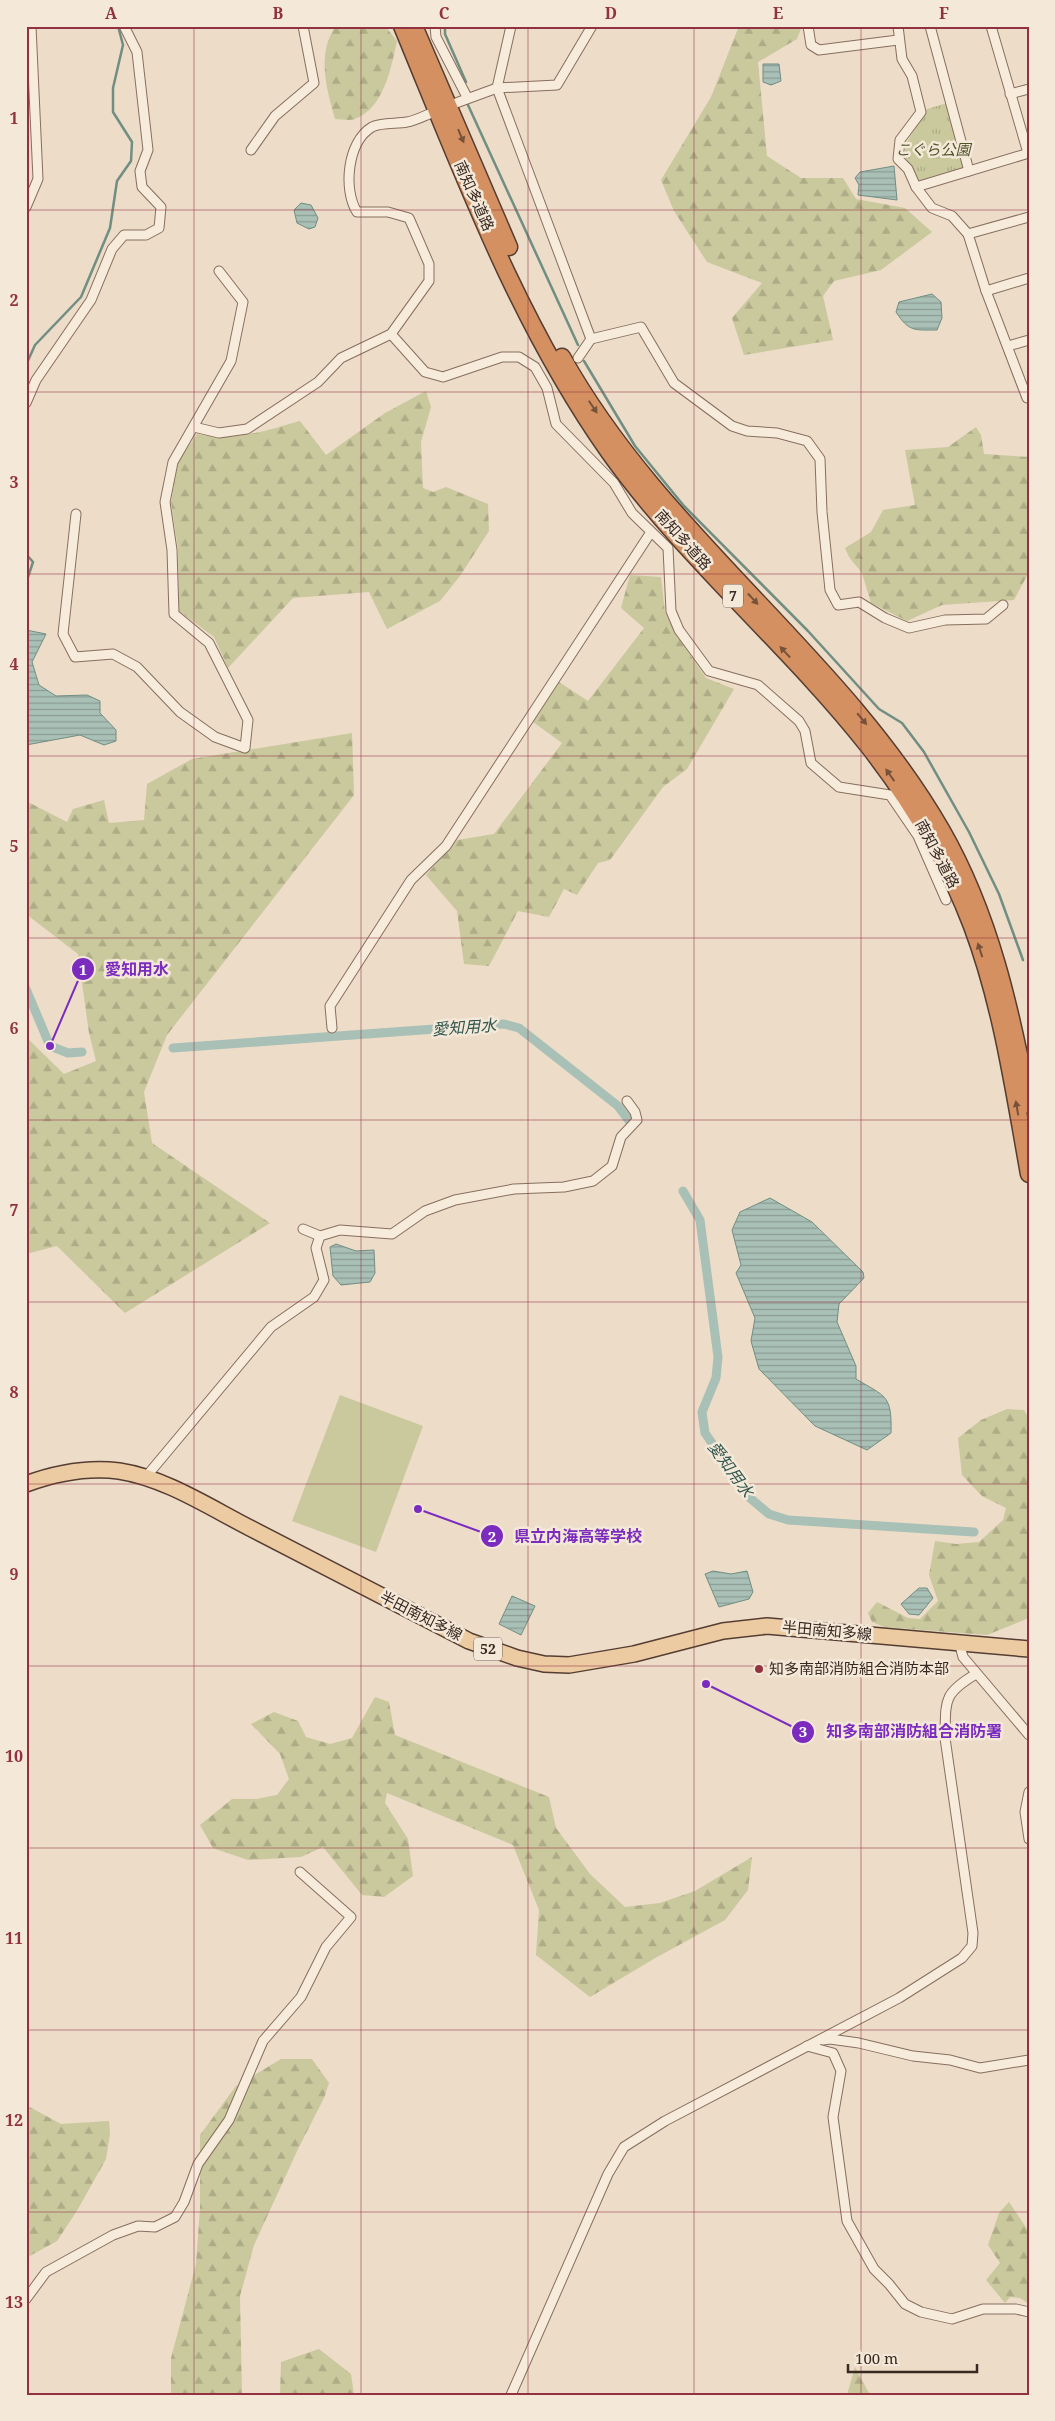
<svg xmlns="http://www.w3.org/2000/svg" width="1055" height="2421" font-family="'Noto Serif','Noto Sans JP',serif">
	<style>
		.forest { fill: url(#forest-firs) }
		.park { fill: url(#park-tufts) }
		.pitch { fill: #cac89d }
		.water { fill: url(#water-rules); stroke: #708e82 }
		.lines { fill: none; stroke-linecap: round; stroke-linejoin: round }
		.stream { stroke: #708e82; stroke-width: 2.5 }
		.canal { stroke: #a9c0b6; stroke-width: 9 }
		.street-casing { stroke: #876e5e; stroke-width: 11 }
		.primary-casing { stroke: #553d32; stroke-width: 18 }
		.highway-casing { stroke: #553d32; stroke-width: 19 }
		.street { stroke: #f7ebdb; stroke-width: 9 }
		.primary { stroke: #eccba3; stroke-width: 15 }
		.highway { stroke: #d49060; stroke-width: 16 }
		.oneway { fill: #76523a }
		.grid { fill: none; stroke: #923241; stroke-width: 1; stroke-opacity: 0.55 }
		.poi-dot { fill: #923241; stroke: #f4e8d8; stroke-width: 2 }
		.labels { text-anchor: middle; stroke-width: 5; stroke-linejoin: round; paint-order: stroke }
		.shield { fill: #f4e8d8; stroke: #706258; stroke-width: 1 }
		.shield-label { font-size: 14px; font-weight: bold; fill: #382921 }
		.park-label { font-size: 15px; font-style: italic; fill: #4f5329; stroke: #f4e8d8 }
		.street-label { font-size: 15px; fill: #382921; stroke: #f4e8d8 }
		.poi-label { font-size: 15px; fill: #382921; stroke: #f4e8d8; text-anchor: start }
		.water-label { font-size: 16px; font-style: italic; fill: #31574f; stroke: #f4e8d8 }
		.leader { fill: none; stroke: #7b2cbf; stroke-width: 2 }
		.callout-dot { fill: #7b2cbf; stroke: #f4e8d8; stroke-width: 2 }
		.mark-label { font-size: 15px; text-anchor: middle; font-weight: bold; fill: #fff }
		.callout-label { font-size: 16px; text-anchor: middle; font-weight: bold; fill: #7b2cbf; stroke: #f4e8d8; stroke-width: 5; stroke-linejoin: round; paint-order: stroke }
		.neatline { fill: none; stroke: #923241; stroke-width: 2 }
		.grid-label { font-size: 16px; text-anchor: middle; font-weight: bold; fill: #923241 }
	</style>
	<defs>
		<pattern id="forest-firs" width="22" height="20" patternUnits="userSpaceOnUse" patternTransform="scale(1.25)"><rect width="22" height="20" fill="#cac89d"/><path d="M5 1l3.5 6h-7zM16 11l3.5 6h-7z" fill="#aeac87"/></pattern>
		<pattern id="park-tufts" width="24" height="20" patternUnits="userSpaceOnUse" patternTransform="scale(1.25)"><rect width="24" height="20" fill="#cac89d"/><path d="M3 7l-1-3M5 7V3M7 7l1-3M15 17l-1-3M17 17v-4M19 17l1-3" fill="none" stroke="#aeac87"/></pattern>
		<pattern id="water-rules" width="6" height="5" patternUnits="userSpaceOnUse" patternTransform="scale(1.25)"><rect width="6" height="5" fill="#a9c0b6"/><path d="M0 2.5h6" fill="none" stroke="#8b9c94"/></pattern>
	</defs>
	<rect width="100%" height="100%" fill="#ecdcc8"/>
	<!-- forest -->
	<g class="forest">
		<path d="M336,26H385L397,41C391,68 384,108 355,119C350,121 341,119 335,119C327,90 316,53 336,26Z"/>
		<polygon points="739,26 802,26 797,39 758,62 767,156 801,178 843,178 856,199 905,208 932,232 881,270 834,281 823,296 833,340 744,355 732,318 762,283 707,262 674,211 661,180 711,97"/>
		<path d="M426,391L431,407L421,442L423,488L433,492L446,487L488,504L489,531L460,576L440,601L387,629L369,592L293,598L228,668L214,637L179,611L178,549L171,502L178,462L197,434C234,442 264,431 300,421L326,455L385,413Z"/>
		<polygon points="976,427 981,435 984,454 1029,457 1029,572 1014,600 942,605 907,621 871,603 862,573 849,557 845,548 871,532 883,510 915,505 905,450 948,447"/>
		<polygon points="630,575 661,577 665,612 675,633 706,678 734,689 687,769 663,787 610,860 598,863 577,895 564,889 549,917 518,911 489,966 464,964 457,911 426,875 457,840 494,834 562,743 533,722 559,682 588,701 644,628 621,608"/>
		<polygon points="352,733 354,795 167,1035 144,1092 152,1143 270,1223 125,1313 57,1246 26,1254 26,1037 64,1074 96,1061 89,1033 78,954 26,914 26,806 28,802 67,822 73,809 104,800 109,823 144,820 147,784 192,759"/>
		<polygon points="1007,1409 1024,1410 1029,1419 1029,1618 987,1635 884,1627 872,1622 868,1613 877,1602 908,1618 920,1619 938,1601 929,1575 935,1541 956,1544 979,1542 1003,1520 1006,1508 982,1496 962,1475 958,1438 981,1420"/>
		<polygon points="375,1697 389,1702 395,1735 549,1797 556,1828 590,1874 625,1907 660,1903 695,1891 752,1857 748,1890 725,1920 657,1957 590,1997 536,1955 539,1910 513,1845 387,1793 385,1803 408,1839 413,1876 384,1897 362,1895 323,1847 301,1857 248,1860 213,1848 200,1825 232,1799 256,1799 277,1795 289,1779 280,1754 251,1724 274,1712 298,1721 306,1737 330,1744 352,1738"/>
		<polygon points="281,2059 312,2059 329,2083 324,2098 298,2149 254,2245 240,2296 242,2395 171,2395 171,2358 196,2264 200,2208 200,2135 236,2086"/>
		<polygon points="26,2105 61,2124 109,2121 110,2134 106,2159 78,2209 57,2241 26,2258"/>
		<polygon points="1009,2202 1029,2232 1029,2304 1020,2298 1010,2297 1005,2303 986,2280 1000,2263 988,2245 999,2213"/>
		<polygon points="319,2349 351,2374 354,2395 280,2395 281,2362"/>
		<polygon points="855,2367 870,2395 847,2395"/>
	</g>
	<!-- park -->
	<path class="park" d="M947,103L964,165L962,168L918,181C915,173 907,163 905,155C903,140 921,124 927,109Z"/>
	<!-- pitch -->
	<polygon class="pitch" points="340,1395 423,1426 376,1552 292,1521"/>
	<!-- water -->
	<g class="water">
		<polygon points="763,64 779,64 781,81 771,85 763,82"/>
		<polygon points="894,166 897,200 858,195 859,185 855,178 860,172"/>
		<polygon points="301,203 311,205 318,218 315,227 309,229 297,223 294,210"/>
		<path d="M932,294L941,302L942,318L937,330C914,330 909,332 896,312L899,302Z"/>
		<polygon points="26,630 46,634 32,662 39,685 56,696 87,695 100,701 100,713 116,730 116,741 104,745 80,735 26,745"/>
		<path d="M770,1198L812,1222L863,1272L864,1278L839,1304L837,1322L856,1366V1379C886,1397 892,1395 891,1433L867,1450L815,1426L759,1369L751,1341L755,1318L736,1273L741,1265L732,1230L740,1212Z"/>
		<polygon points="336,1244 356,1251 374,1250 375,1273 370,1282 341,1285 333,1276 330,1247"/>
		<polygon points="713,1571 731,1574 747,1571 753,1592 749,1599 719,1607 705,1574"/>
		<polygon points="919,1588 927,1588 933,1598 919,1615 909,1614 901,1604"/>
		<polygon points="512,1596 535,1606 521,1635 499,1624"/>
	</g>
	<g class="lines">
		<!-- stream -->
		<g class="stream">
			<polyline points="445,26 445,34 466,82"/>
			<polyline points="468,105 578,345"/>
			<polyline points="584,361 635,446 684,506 808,631 879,709 902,723 924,752 969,832 999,894 1023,960"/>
			<polyline points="26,365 35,345 81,297 110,228 117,181 131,161 132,142 113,112 113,88 123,45 118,26"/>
			<polyline points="26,554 33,562 26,583"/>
		</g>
		<!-- canal -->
		<g class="canal">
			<polyline points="26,989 50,1046 68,1053 82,1052"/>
			<polyline points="173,1048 504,1024 519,1028 618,1106 630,1122"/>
			<polyline points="683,1191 700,1220 718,1357 716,1378 702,1412 705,1433 750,1498 769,1514 788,1520 974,1532"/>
		</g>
		<defs>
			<g id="street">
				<polyline points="435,26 436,37 467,97"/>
				<polyline points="511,26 497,88 591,339"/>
				<polyline points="808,26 811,45 819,50 898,40"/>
				<polyline points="898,26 902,59 912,76 921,112 900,140 898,159 908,169 916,187 932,208 952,216 968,234 986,291 1027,398 1029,397"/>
				<polyline points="930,26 969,171"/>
				<polyline points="991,26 1028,153"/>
				<polyline points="1010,94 1029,89"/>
				<polyline points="456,103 497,88 557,85 592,26"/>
				<polyline points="251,150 275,116 314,83 303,26"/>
				<polyline points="916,187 1029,153"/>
				<polyline points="26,207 38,179 31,26"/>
				<polyline points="968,234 1029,217"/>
				<polyline points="986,291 1029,278"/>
				<polyline points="391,334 425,372 443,377 502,357 519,357 535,367 547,388 556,424 614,483 632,513 668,548 671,611 679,630 709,671 758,685 799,721 805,731 811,763 839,787 890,795 918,836 946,900"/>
				<polyline points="1008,346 1029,340"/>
				<polyline points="578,358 591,339 641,327 674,383 732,426 747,431 777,433 807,441 820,459 822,512 830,590 838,605 859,602 885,618 909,628 945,620 986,619 1003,605"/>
				<polyline points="26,403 36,380 91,300 112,249 124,235 146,235 159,228 161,207 142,187 140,171 148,150 137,52 124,26"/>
				<path d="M194,427L219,433L247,429L318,382L341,358L391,334L429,281V264L409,218L388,212H357C343,190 347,142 372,127C381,122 397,124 407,122C414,121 422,117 429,114"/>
				<polyline points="76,514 63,634 75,657 113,654 137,667 180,712 215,737 245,748 248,720 209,643 174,614 172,550 165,502 173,462 231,361 243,302 219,271"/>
				<polyline points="332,1028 330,1006 411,880 446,846 651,532"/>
				<polyline points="303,1229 320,1236 340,1230 392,1234 425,1211 455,1200 514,1189 564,1187 593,1181 612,1166 621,1137 637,1120 635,1112 627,1101"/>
				<polyline points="145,1478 271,1327 314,1297 324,1280 316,1248 320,1236"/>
				<polyline points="959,1642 963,1657 1029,1735"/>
				<polyline points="1029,1792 1025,1812 1029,1839"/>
				<polyline points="823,2040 830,2039 859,2043 913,2056 950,2060 980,2068 1029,2060"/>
				<polyline points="807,2046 833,2053 841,2071 833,2117 847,2221 874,2269 889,2284 905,2304 921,2312 952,2319 983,2309 1016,2309 1029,2312"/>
				<polyline points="26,2299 46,2272 113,2235 138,2226 155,2227 175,2217 184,2202 198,2164 229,2120 263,2041 301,1997 326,1947 351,1917 300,1872"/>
				<path d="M511,2395L608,2174L624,2147L665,2121L899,1998L962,1958L972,1946L973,1933L945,1738C946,1701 942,1694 976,1674"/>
			</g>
			<path id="primary" d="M26,1484C56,1473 87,1467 119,1471C165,1478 209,1507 250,1528C323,1566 396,1604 469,1641L517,1658L544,1664L569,1665L634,1654L723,1631L767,1626L1029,1649"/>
			<g id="highway">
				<path d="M402,26C462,171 518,323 609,452C685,559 788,644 869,747C911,801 948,863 972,926C1002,1006 1014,1091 1029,1174"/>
				<polyline points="414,26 509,247"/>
				<path d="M562,357C662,537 841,655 942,831C990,915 1011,1010 1029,1105"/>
			</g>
		</defs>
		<!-- street casing -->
		<use href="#street" class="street-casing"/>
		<!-- primary casing -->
		<use href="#primary" class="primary-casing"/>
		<!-- highway casing -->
		<use href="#highway" class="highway-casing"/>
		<!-- street -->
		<use href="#street" class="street"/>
		<!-- primary -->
		<use href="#primary" class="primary"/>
		<!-- highway -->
		<use href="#highway" class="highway"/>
	</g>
	<!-- one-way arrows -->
	<defs><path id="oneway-solid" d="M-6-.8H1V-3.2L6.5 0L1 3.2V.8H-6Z" transform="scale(1.25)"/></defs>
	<g class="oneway">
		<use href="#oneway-solid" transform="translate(461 136) rotate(67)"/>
		<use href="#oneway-solid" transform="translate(593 407) rotate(56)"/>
		<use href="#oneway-solid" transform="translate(753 599) rotate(47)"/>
		<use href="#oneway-solid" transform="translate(785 652) rotate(-133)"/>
		<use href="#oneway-solid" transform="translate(862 719) rotate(50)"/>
		<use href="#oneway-solid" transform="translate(890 775) rotate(-125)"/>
		<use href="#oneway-solid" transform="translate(980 950) rotate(-108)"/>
		<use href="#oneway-solid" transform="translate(1017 1108) rotate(-100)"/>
	</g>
	<!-- grid -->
	<path class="grid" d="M194,26V2395M361,26V2395M528,26V2395M694,26V2395M861,26V2395M26,210H1029M26,392H1029M26,574H1029M26,756H1029M26,938H1029M26,1120H1029M26,1302H1029M26,1484H1029M26,1666H1029M26,1848H1029M26,2030H1029M26,2212H1029"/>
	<!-- markers -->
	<circle class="poi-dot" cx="759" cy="1669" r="5"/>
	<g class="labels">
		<!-- shield labels -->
		<g class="shield">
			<rect x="723" y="584.5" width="20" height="23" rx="4"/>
			<rect x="474" y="1637.5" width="28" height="23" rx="4"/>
		</g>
		<g class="shield-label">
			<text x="733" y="601">7</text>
			<text x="488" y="1654">52</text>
		</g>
		<!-- park labels -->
		<g class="park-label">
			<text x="933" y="155">こぐら公園</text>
		</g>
		<!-- street labels -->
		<g class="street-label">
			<text transform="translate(474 196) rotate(66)" y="5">南知多道路</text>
			<text transform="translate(683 540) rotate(48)" y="5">南知多道路</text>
			<text transform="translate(937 854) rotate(62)" y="5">南知多道路</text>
			<text transform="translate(421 1616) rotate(27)" y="5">半田南知多線</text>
			<text transform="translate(827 1631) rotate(5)" y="5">半田南知多線</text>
		</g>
		<!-- poi labels -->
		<g class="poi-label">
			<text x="769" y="1674">知多南部消防組合消防本部</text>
		</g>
		<!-- water labels -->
		<g class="water-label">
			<text transform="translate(464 1027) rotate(-4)" y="6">愛知用水</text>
			<text transform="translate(731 1469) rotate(54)" y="6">愛知用水</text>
		</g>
	</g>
	<!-- callouts -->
	<path class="leader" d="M50 1046L83 969M418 1509L492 1536M706 1684L803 1732"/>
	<g class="callout-dot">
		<circle cx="50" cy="1046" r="5"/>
		<circle cx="418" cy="1509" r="5"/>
		<circle cx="706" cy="1684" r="5"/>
		<circle cx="83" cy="969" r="12"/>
		<circle cx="492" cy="1536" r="12"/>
		<circle cx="803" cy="1732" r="12"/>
	</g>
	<g class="mark-label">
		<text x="83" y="975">1</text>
		<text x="492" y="1542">2</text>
		<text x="803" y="1737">3</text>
	</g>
	<g class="callout-label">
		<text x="137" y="975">愛知用水</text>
		<text x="578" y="1542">県立内海高等学校</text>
		<text x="914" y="1737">知多南部消防組合消防署</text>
	</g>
	<!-- border -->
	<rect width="1055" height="2421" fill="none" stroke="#f4e8d8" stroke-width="55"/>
	<!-- scale -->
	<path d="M848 2364v8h129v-8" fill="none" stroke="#382921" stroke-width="2.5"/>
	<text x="855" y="2364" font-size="15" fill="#382921" stroke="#f4e8d8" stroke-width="4" paint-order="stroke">100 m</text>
	<rect x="28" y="28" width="1000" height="2366" class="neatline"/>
	<g class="grid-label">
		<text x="111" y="19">A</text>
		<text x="278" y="19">B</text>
		<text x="444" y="19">C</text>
		<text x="611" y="19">D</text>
		<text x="778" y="19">E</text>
		<text x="944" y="19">F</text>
		<text x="14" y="124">1</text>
		<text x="14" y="306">2</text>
		<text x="14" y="488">3</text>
		<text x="14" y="670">4</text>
		<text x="14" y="852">5</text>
		<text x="14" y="1034">6</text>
		<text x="14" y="1216">7</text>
		<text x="14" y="1398">8</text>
		<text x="14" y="1580">9</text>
		<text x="14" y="1762">10</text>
		<text x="14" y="1944">11</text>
		<text x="14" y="2126">12</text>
		<text x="14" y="2308">13</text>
	</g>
</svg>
